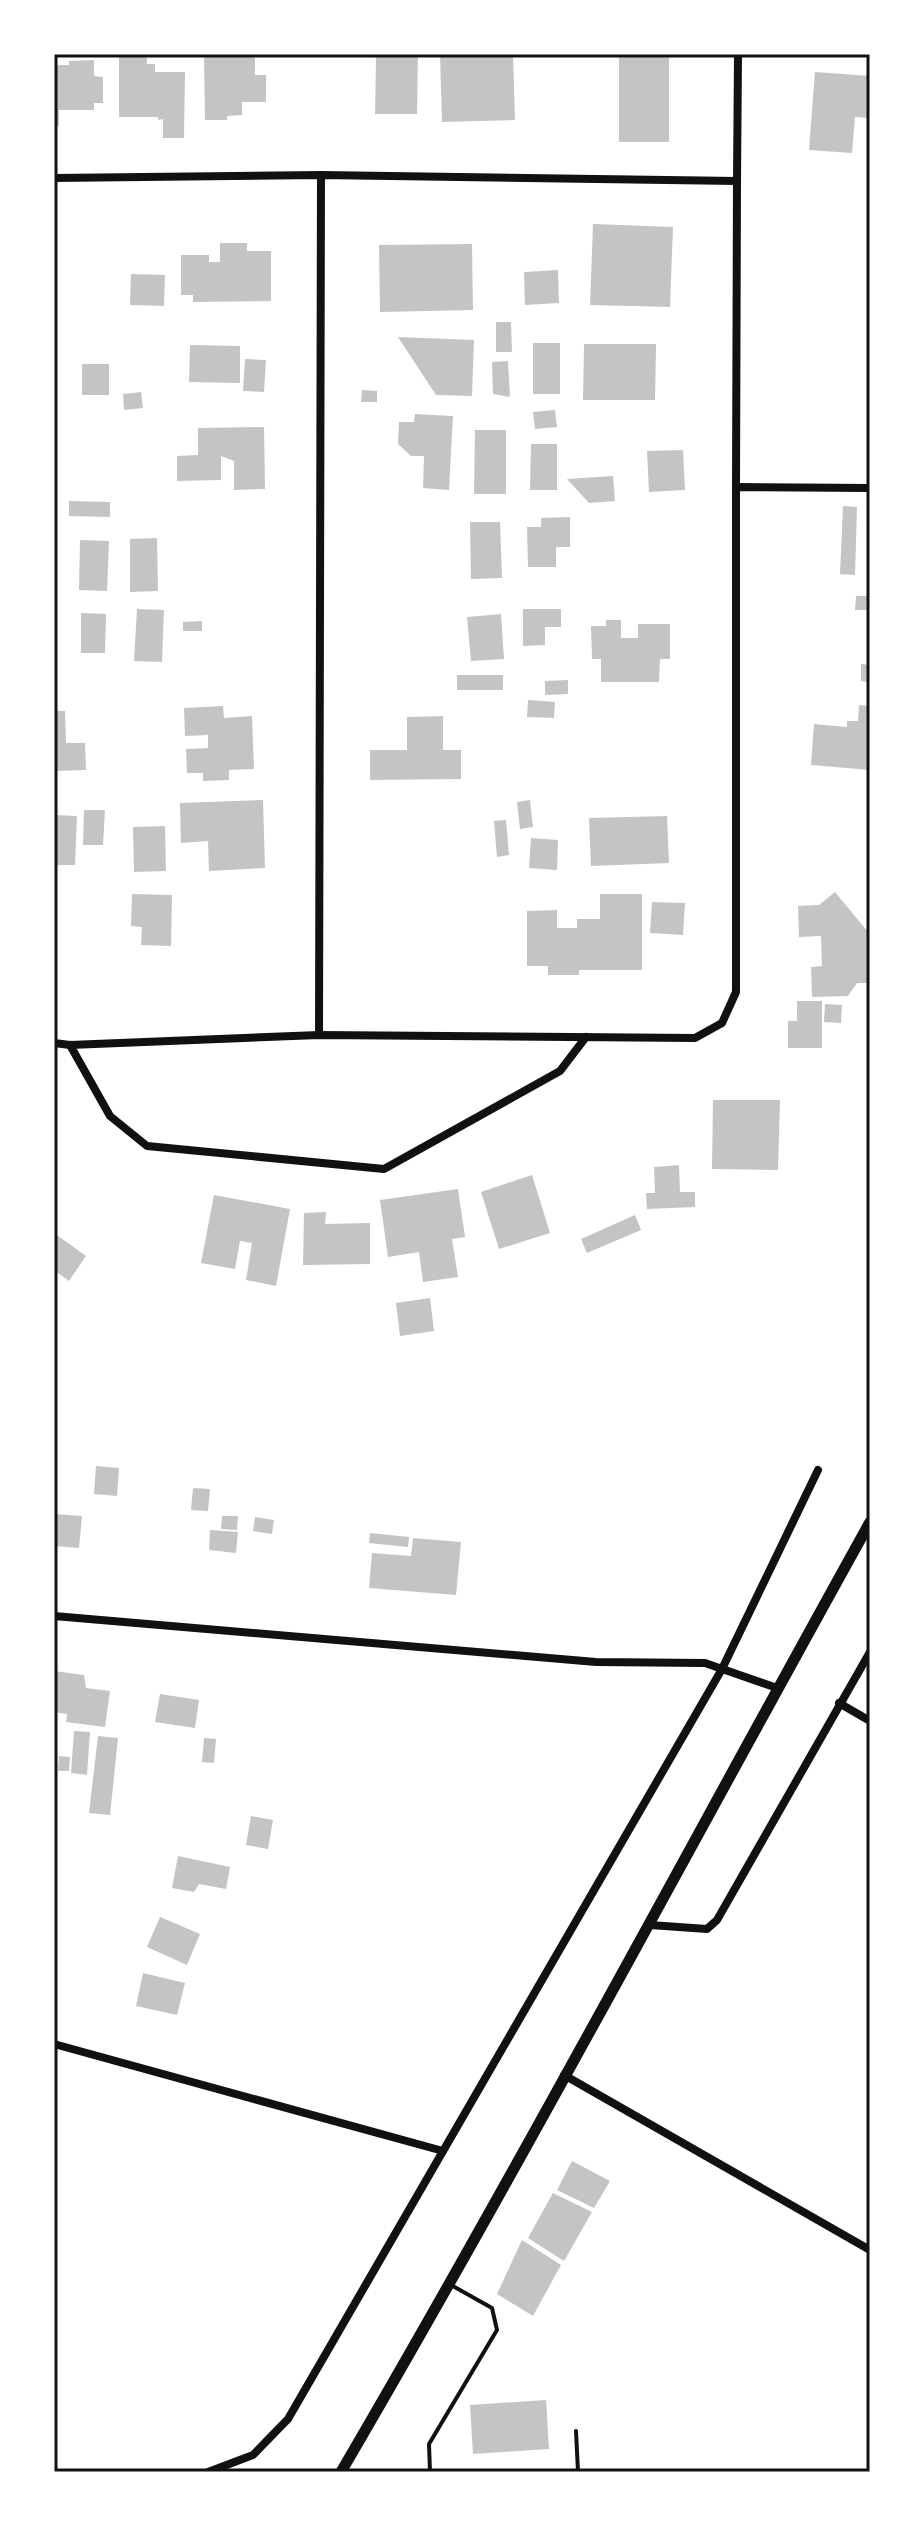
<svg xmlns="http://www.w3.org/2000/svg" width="924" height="2526" font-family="'Space Grotesk',sans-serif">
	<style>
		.building { fill: #c4c4c4 }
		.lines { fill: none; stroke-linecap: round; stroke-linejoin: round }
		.service { stroke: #111; stroke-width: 4 }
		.minor { stroke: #111; stroke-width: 8 }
		.tertiary { stroke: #111; stroke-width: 11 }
		.neatline { fill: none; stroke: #111; stroke-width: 3 }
	</style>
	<rect width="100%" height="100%" fill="#fff"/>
	<!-- building -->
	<g class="building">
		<polygon points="119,54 147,54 147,64 155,64 155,72 185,72 184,138 163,138 163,119 158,120 158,117 119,117"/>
		<polygon points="204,54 255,54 255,75 266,75 266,102 242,102 242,115 227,116 227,120 205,120"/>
		<polygon points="382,54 418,54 417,114 375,114 376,57"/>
		<polygon points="440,54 513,54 515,120 442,122"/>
		<rect x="619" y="54" width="50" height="88"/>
		<polygon points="94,60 94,76 103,77 103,103 94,103 94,110 59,110 59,126 54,126 54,65 69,65 69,61"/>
		<polygon points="815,72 870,76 870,118 855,117 852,153 809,150"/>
		<polygon points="593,224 673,227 670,307 590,305"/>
		<polygon points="220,243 247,243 247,251 271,251 271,301 193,302 193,295 181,295 181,255 209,255 209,262 220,262"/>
		<polygon points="472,244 473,310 380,312 379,245"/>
		<polygon points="558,270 559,303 525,305 524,272"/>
		<polygon points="131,274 165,275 164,306 130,305"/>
		<polygon points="496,322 511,322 512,352 496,352"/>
		<polygon points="398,337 474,340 472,396 436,395"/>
		<rect x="533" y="343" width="27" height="51"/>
		<polygon points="584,344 656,344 655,400 583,400"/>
		<polygon points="190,345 240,346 240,383 189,382"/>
		<polygon points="245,359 266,360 264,392 243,391"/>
		<polygon points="508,361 510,397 493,394 492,362"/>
		<rect x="82" y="364" width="27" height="31"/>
		<polygon points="362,390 377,391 377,402 361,402"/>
		<polygon points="141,392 143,408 124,410 123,394"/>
		<polygon points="555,410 557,427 535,429 533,412"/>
		<polygon points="415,414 453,416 449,490 423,488 424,456 411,456 398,444 399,422 414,422"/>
		<polygon points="264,427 265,489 234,490 234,461 221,456 221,480 177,481 177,456 198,455 198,428"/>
		<polygon points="475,430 506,430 506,494 474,494"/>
		<polygon points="531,444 557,444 557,490 530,490"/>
		<polygon points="683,450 685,490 649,492 647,451"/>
		<polygon points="613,476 615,501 589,503 567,479"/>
		<polygon points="69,501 110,502 110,517 69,516"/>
		<polygon points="843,506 857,507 855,575 840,574"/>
		<polygon points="570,517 570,547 556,547 556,567 528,567 527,527 541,527 541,518"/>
		<polygon points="470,522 500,522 502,578 471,579"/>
		<polygon points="157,538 158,591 130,592 130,539"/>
		<polygon points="80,540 109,541 107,591 79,590"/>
		<polygon points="856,596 870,596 870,610 855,610"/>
		<polygon points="137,609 164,610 162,662 134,661"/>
		<polygon points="523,609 561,609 561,627 545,627 545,645 523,646"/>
		<polygon points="81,613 106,614 105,653 81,653"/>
		<polygon points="501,614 504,659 471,661 467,617"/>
		<polygon points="606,620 621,620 621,638 638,638 638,624 670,624 670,659 660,659 659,682 601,682 601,659 592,659 591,626 606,626"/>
		<polygon points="202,621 202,631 183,631 183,622"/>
		<polygon points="861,664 870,665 870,682 861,681"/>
		<rect x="457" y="675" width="46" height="15"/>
		<polygon points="568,680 568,694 545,695 545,681"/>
		<polygon points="528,700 555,702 554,718 527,717"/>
		<polygon points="859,705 870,706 870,770 811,765 814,724 847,727 847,721 858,721"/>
		<polygon points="223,706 224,718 252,716 254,769 229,770 229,780 203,781 203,773 187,773 186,749 208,748 208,735 185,736 184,708"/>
		<polygon points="54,711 65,711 66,743 85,743 86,770 54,771"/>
		<polygon points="443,716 443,750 461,750 461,779 370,780 370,750 407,750 407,717"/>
		<polygon points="263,800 265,868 209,871 208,841 181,843 180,803"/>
		<polygon points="530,800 533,827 520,829 517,802"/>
		<polygon points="84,810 105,810 103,845 83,845"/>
		<polygon points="54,815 77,816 75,865 54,865"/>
		<polygon points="667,816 669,863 591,866 589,818"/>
		<polygon points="506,820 509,855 497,857 494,821"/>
		<polygon points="165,826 166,871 134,872 133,827"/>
		<polygon points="531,838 558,840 557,870 529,868"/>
		<polygon points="835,892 868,932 868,983 857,983 848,996 812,997 811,967 822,966 821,936 799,937 798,906 819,905"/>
		<polygon points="132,894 172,895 171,946 141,945 142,927 131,926"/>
		<polygon points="600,894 642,894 642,970 579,970 579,975 548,975 548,966 527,966 527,911 557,910 557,928 577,928 577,919 600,919"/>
		<polygon points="652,902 685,903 683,935 650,933"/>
		<polygon points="797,1001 822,1001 822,1048 788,1048 788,1021 797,1021"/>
		<polygon points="825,1004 842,1005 841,1023 824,1022"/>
		<polygon points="713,1100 780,1100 778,1170 712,1169"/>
		<polygon points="679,1165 680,1192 695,1192 695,1207 647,1209 646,1193 655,1193 654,1167"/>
		<polygon points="532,1175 550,1233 499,1249 481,1192"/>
		<polygon points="458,1189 465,1237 452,1239 458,1277 423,1282 419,1252 388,1257 380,1200"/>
		<polygon points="214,1195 290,1209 276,1286 246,1280 252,1243 240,1241 235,1269 201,1263"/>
		<polygon points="326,1212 325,1224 370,1223 370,1264 303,1265 304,1213"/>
		<polygon points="635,1215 641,1230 587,1253 581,1239"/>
		<polygon points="54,1233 86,1256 69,1281 54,1270"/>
		<polygon points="430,1298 434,1331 400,1336 396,1303"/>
		<polygon points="96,1466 119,1468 117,1496 94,1494"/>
		<polygon points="193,1488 210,1489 208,1511 191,1510"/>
		<polygon points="54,1514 82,1516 79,1548 54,1546"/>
		<polygon points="222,1516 238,1516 237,1530 221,1529"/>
		<polygon points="255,1517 274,1520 272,1534 253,1531"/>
		<polygon points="210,1530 238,1532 236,1553 209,1550"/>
		<polygon points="370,1533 409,1537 408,1547 369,1543"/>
		<polygon points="413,1538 461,1542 456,1595 369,1588 372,1553 411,1556"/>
		<polygon points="54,1671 84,1675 86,1688 110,1691 105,1727 66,1722 67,1714 54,1712"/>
		<polygon points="160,1694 199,1700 195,1728 155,1722"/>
		<polygon points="74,1731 90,1732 87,1775 71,1773"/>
		<polygon points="98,1736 118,1738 110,1815 89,1813"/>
		<polygon points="204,1738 216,1739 214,1763 202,1762"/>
		<polygon points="59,1756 70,1757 69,1771 58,1771"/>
		<polygon points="251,1816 273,1820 268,1849 246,1845"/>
		<polygon points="178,1856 230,1867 226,1889 199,1884 194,1892 172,1888"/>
		<polygon points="160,1917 200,1934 187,1965 147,1947"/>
		<polygon points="143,1973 185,1983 177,2015 136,2006"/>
		<polygon points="572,2161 610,2181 594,2208 557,2190"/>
		<polygon points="553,2193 592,2212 564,2261 528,2238"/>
		<polygon points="522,2240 561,2265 533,2316 497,2294"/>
		<polygon points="546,2400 549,2449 473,2454 470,2405"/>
	</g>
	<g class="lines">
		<!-- service -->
		<g class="service">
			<polyline points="576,2431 578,2472"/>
			<polyline points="430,2472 429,2444 497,2330 492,2308 451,2285"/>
		</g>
		<!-- minor -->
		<g class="minor">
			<polyline points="54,178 321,175 737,181 736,487"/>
			<polyline points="737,181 738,54"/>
			<polyline points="319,1035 321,175"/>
			<polyline points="54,1043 70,1045 319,1035 695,1038 722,1023 736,992 736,487 870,488"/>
			<polyline points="70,1045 110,1116 147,1146 384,1169 560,1071 586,1037"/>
			<polyline points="54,1616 596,1662 705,1663 777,1688"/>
			<polyline points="839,1703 870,1721"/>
			<polyline points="650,1925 707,1929 717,1920 870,1652"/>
			<polyline points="54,2044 443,2151"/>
			<polyline points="564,2075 870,2250"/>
			<polyline points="208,2472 253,2455 288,2419 722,1669 818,1470"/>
		</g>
		<!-- tertiary -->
		<path class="tertiary" d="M341,2472C524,2159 694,1839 870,1522"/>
	</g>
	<!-- border -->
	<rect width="924" height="2526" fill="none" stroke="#ffffff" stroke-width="112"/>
	<rect x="56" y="56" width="812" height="2414" class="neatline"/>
</svg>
